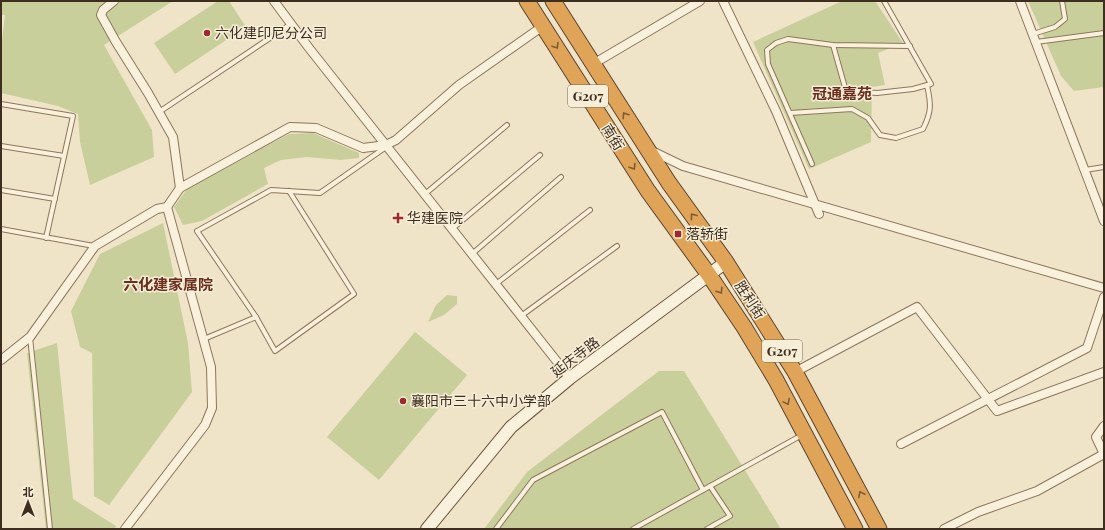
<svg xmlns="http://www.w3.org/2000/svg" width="1105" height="530" font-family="'Playfair Display','Noto Sans SC',serif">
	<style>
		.green { fill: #c9cf9b }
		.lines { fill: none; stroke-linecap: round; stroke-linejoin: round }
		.lane-casing { stroke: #8d765c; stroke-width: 6 }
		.street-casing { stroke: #8d765c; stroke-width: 10 }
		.secondary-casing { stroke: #6f573f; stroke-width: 14 }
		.highway-casing { stroke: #5b4430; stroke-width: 17 }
		.lane { stroke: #faf1dc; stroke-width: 4 }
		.street { stroke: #faf1dc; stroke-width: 8 }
		.secondary { stroke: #faf1dc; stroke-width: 12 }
		.highway { stroke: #e0a458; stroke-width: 15 }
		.oneway { stroke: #7e5d36 }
		.poi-dot { fill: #9e2a2b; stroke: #f7eed8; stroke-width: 1.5 }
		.labels { text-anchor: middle; stroke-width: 3; stroke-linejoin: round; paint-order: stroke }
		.shield { fill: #f7eed8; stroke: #756857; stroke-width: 1 }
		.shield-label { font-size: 13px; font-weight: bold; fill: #3d2e20 }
		.poi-label { font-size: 14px; fill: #3d2e20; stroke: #f7eed8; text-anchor: start }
		.street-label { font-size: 14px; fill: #3d2e20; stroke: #f7eed8 }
		.neighbourhood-label { font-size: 15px; font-weight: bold; fill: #6b2e1e; stroke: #f7eed8 }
	</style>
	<rect width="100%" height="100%" fill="#f0e4c8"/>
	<!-- green -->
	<g class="green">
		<polygon points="1,1 173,1 104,45 152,130 154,157 90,185 80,142 78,114 58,106 1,93 1,49 5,15 1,15"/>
		<polygon points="218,1 229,1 246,27 175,74 154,43"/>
		<polygon points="842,1 875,1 903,43 878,53 885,85 872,87 871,142 809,169 753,42"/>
		<polygon points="1028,1 1104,1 1104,87 1074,91 1061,76"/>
		<polygon points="313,133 359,153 359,158 341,160 307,157 281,160 264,168 268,184 202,221 183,225 174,207 187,189 289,134"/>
		<polygon points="163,223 188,343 192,392 109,505 94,496 92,353 80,347 71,311 100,254"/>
		<polygon points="447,295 457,296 457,304 444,315 428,322 436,305"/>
		<polygon points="415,332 467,375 379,480 327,437"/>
		<polygon points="57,343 73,499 116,526 115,529 46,529 27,353"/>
		<polygon points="659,371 684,371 781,529 484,529 527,472"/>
	</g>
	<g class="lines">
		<defs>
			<g id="lane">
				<polyline points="1033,34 1055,27 1065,19 1062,1"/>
				<polyline points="1036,42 1104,33"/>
				<polyline points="833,45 846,91 877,93 913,89 931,84 884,1"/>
				<polyline points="1,104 73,116 46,238"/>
				<polyline points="159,112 291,24"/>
				<path d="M790,113L852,109L868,118L880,135L896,138L923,129C932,111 931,104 927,85"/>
				<polyline points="1,146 64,156"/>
				<polyline points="812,164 768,64 767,50 776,43 788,39 833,45 910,46"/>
				<polyline points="1085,170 1104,167"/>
				<polyline points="1,190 55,199"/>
				<polyline points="425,194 507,125"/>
				<polyline points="1,229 94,246"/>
				<polyline points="452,229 540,155"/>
				<polyline points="472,254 561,177"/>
				<polyline points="496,284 590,210"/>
				<polyline points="521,316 617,246"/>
				<polyline points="256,317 275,351 354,294 289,191"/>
				<polyline points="30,337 50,529"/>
				<polyline points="204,339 256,317 197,231 271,190 320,193 386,147"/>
				<polyline points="496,529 533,480 662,412 703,490"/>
				<polyline points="633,529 802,435"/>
				<polyline points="707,529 730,516 710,486"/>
			</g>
			<g id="street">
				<polyline points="114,1 103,10 101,15 116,42 148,93 173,137 180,188"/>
				<polyline points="274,1 309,48 570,378"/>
				<polyline points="723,1 776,111 819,214"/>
				<polyline points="1020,1 1104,221"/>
				<polyline points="593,64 700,1"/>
				<polyline points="650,150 683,166 1104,288"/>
				<polyline points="1,360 30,337 95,246 157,209 167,207 180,188 290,127 316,128 363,148 386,145 396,140 459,85 543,26"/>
				<polyline points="795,372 917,307 997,411 1104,372"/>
				<polyline points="901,444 1087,348 1104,297"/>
				<polyline points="125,529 205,425 212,408 211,367 167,207"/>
				<polyline points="944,529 978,512 1037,491 1104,454 1096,437 1104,426"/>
			</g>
			<polyline id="secondary" points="427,529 511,427 570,378 726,262"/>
			<g id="highway">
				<polyline points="527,1 648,191 709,275 744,327 776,380 855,529"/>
				<polyline points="553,1 669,183 726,262 795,372 879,529"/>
			</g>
		</defs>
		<!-- lane casing -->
		<use href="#lane" class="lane-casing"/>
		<!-- street casing -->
		<use href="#street" class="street-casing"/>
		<!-- secondary casing -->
		<use href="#secondary" class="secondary-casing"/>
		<!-- highway casing -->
		<use href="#highway" class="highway-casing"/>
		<!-- lane -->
		<use href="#lane" class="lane"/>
		<!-- street -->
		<use href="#street" class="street"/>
		<!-- secondary -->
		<use href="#secondary" class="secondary"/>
		<!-- highway -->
		<use href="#highway" class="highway"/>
	</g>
	<!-- one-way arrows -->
	<defs><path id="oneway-chevron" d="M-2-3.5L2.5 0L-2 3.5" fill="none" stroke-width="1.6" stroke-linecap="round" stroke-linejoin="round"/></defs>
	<g class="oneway">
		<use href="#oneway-chevron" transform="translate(556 46) rotate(58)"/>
		<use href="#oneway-chevron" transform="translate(625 115) rotate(-123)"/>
		<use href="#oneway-chevron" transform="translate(633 167) rotate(58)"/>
		<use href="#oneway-chevron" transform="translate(693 216) rotate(-126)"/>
		<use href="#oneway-chevron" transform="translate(720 291) rotate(56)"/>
		<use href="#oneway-chevron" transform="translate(787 402) rotate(62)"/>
		<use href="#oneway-chevron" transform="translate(861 494) rotate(-117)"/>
	</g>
	<!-- markers -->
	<g class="poi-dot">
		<circle cx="207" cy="33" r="4"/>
		<path d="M396 212h4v4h4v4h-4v4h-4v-4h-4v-4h4z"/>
		<rect x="674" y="230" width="8" height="8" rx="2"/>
		<circle cx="403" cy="401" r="4"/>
	</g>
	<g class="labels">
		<!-- shield labels -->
		<g class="shield">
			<rect x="568" y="85" width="40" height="22" rx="3"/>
			<rect x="762" y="340" width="40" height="22" rx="3"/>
		</g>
		<g class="shield-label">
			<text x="588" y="101">G207</text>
			<text x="782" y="356">G207</text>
		</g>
		<!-- poi labels -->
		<g class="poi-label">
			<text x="215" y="38">六化建印尼分公司</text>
			<text x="407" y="223">华建医院</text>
			<text x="686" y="239">落轿街</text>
			<text x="411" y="406">襄阳市三十六中小学部</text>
		</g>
		<!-- street labels -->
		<g class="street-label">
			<text transform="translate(613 137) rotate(58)" y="5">南街</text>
			<text transform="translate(750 300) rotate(57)" y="5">胜利街</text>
			<text transform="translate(575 357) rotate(-37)" y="5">延庆寺路</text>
		</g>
		<!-- neighbourhood labels -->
		<g class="neighbourhood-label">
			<text x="842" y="99">冠通嘉苑</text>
			<text x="168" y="290">六化建家属院</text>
		</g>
	</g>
	<!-- border -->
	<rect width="1105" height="530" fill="none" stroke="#3d2e20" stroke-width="4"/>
	<!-- north arrow -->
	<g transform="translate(28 502)" stroke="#f7eed8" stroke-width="3" paint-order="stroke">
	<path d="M0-3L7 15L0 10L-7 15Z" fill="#3d2e20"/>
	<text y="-6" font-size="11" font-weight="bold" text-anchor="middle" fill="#3d2e20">北</text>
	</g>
</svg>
